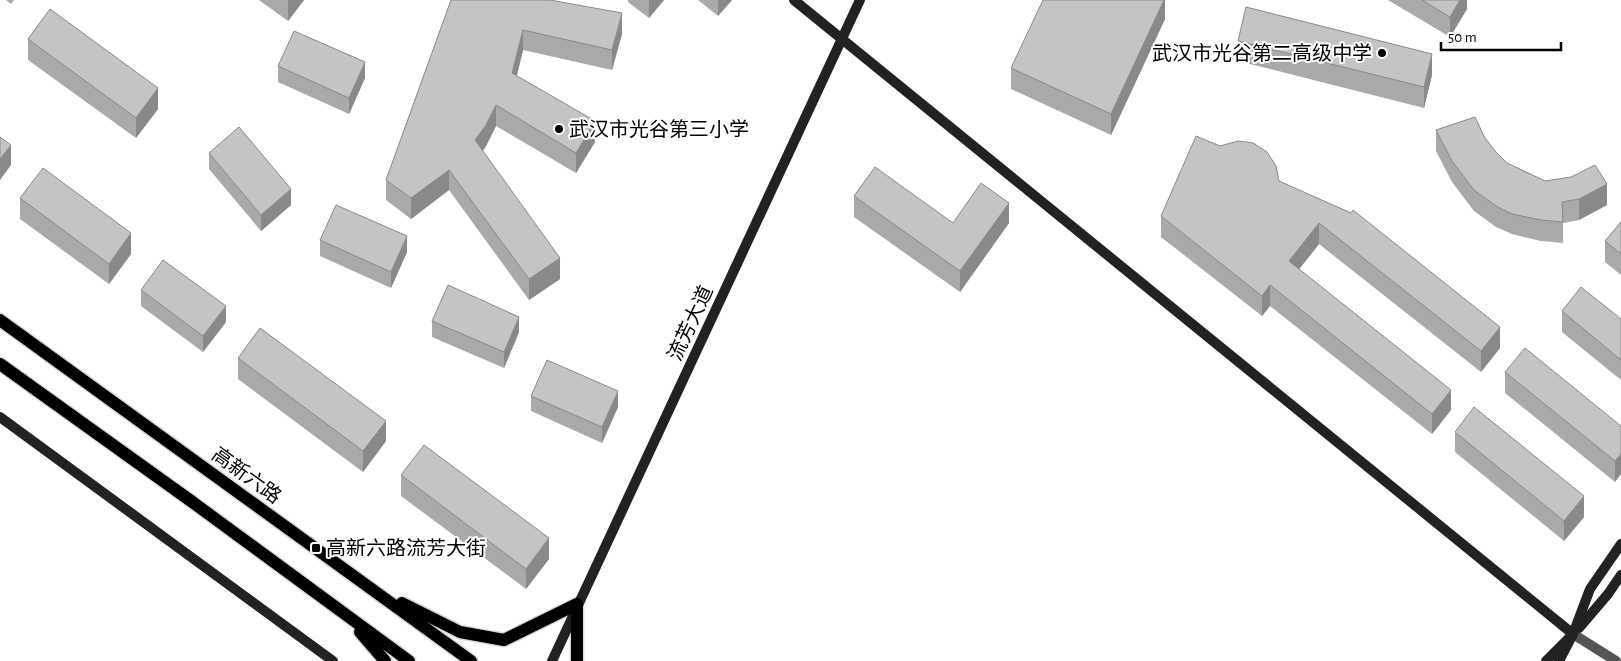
<svg xmlns="http://www.w3.org/2000/svg" width="1621" height="661" font-family="'Alegreya Sans','Noto Sans SC',sans-serif">
	<style>
		.lines { fill: none; stroke-linecap: round; stroke-linejoin: round }
		.primary-casing { stroke: #dbdbdb; stroke-width: 15 }
		.street { stroke: #555; stroke-width: 10 }
		.secondary { stroke: #222; stroke-width: 10 }
		.primary { stroke: #000; stroke-width: 12 }
		.wall { fill: #a9a9a9 }
		.shaded-wall { fill: #898989 }
		.building { fill: #c4c4c4; stroke: #898989 }
		.poi-dot { fill: #000; stroke: #fff; stroke-width: 2 }
		.labels { text-anchor: middle; stroke-width: 4; stroke-linejoin: round; paint-order: stroke }
		.poi-label { font-size: 20px; fill: #000; stroke: #fff; text-anchor: start }
		.street-label { font-size: 20px; fill: #000; stroke: #fff }
	</style>
	<rect width="100%" height="100%" fill="#fff"/>
	<g class="lines">
		<defs>
			<g id="primary">
				<polyline points="0,320 471,661"/>
				<polyline points="0,364 191,501 409,661"/>
				<polyline points="402,603 460,632 504,640 577,604 577,661"/>
				<polyline points="360,632 385,661"/>
			</g>
		</defs>
		<!-- primary casing -->
		<use href="#primary" class="primary-casing"/>
		<!-- street -->
		<polyline class="street" points="1573,634 1616,661"/>
		<!-- secondary -->
		<g class="secondary">
			<polyline points="794,0 1573,634"/>
			<polyline points="0,417 333,661"/>
			<polyline points="1579,628 1608,594 1621,575"/>
			<polyline points="1573,634 1590,589 1621,544"/>
			<polyline points="552,661 860,0"/>
			<polyline points="1546,661 1573,634 1559,661"/>
		</g>
		<!-- primary -->
		<use href="#primary" class="primary"/>
	</g>
	<!-- wall -->
	<g class="wall">
		<polygon points="6,0 14,0 11,4"/>
		<polygon points="259,0 304,0 288,21"/>
		<polygon points="451,0 622,34 612,70 523,50 517,76 595,142 576,173 496,126 486,146 483,151 560,279 529,300 449,190 411,219 386,200 386,180"/>
		<polygon points="628,0 664,0 649,18 628,2"/>
		<polygon points="698,0 732,0 718,16"/>
		<polygon points="1165,0 1165,19 1111,135 1011,89 1011,68"/>
		<polygon points="1388,0 1467,0 1467,9 1450,37"/>
		<polygon points="28,39 158,109 136,138 28,60"/>
		<polygon points="1238,41 1432,75 1424,108 1238,61"/>
		<polygon points="278,66 365,78 349,114 278,82"/>
		<polygon points="1436,130 1485,138 1496,152 1507,163 1545,181 1607,205 1579,220 1563,223 1563,243 1541,241 1512,234 1496,227 1474,211 1452,182 1436,151"/>
		<polygon points="209,153 291,205 261,231 209,169"/>
		<polygon points="1279,181 1500,348 1481,372 1319,244 1299,269 1451,410 1432,434 1270,306 1262,316 1161,237 1161,216"/>
		<polygon points="854,196 953,223 1009,223 960,292 854,217"/>
		<polygon points="20,198 131,254 109,284 20,219"/>
		<polygon points="1621,222 1621,275 1605,262 1605,241"/>
		<polygon points="320,240 407,252 391,288 320,256"/>
		<polygon points="141,290 226,322 203,352 141,306"/>
		<polygon points="1562,311 1621,319 1621,380 1562,332"/>
		<polygon points="432,321 519,332 504,368 432,337"/>
		<polygon points="238,358 386,441 363,472 238,379"/>
		<polygon points="1505,372 1621,426 1615,482 1505,393"/>
		<polygon points="531,396 618,407 602,443 531,411"/>
		<polygon points="1455,432 1584,517 1564,541 1455,452"/>
		<polygon points="401,475 549,559 526,589 401,496"/>
	</g>
	<!-- shaded-wall -->
	<g class="shaded-wall">
		<polygon points="288,0 304,0 288,21"/>
		<polygon points="649,0 664,0 649,18"/>
		<polygon points="718,0 732,0 718,16"/>
		<polygon points="1164,0 1165,0 1165,19 1111,135 1111,114"/>
		<polygon points="1460,0 1467,0 1467,9 1450,37 1450,17"/>
		<polygon points="622,13 622,34 612,70 612,50"/>
		<polygon points="523,30 523,50 512,94 512,73"/>
		<polygon points="1432,54 1432,75 1424,108 1424,87"/>
		<polygon points="365,62 365,78 349,114 349,98"/>
		<polygon points="158,88 158,109 136,138 136,118"/>
		<polygon points="496,105 496,126 486,146 475,161 475,140"/>
		<polygon points="595,121 595,142 576,173 576,153"/>
		<polygon points="11,145 11,165 0,180 0,159"/>
		<polygon points="449,170 449,190 411,219 411,198"/>
		<polygon points="1607,184 1607,205 1579,220 1579,199"/>
		<polygon points="291,189 291,205 261,231 261,215"/>
		<polygon points="1009,203 1009,223 960,292 960,271"/>
		<polygon points="1319,223 1319,244 1289,282 1289,261"/>
		<polygon points="131,233 131,254 109,284 109,264"/>
		<polygon points="407,236 407,252 391,288 391,272"/>
		<polygon points="560,258 560,279 529,300 529,279"/>
		<polygon points="1270,285 1270,306 1262,316 1262,296"/>
		<polygon points="226,306 226,322 203,352 203,336"/>
		<polygon points="519,317 519,332 504,368 504,352"/>
		<polygon points="1500,327 1500,348 1481,372 1481,351"/>
		<polygon points="1451,390 1451,410 1432,434 1432,414"/>
		<polygon points="618,391 618,407 602,443 602,427"/>
		<polygon points="386,421 386,441 363,472 363,451"/>
		<polygon points="1621,454 1621,474 1615,482 1615,461"/>
		<polygon points="1584,496 1584,517 1564,541 1564,521"/>
		<polygon points="549,538 549,559 526,589 526,569"/>
	</g>
	<!-- building -->
	<g class="building">
		<polygon points="451,0 550,0 622,13 612,50 523,30 512,73 595,121 576,153 496,105 486,125 475,140 560,258 529,279 449,170 411,198 386,180"/>
		<polygon points="1043,0 1164,0 1111,114 1011,68"/>
		<polygon points="1422,0 1460,0 1450,17"/>
		<polygon points="1246,7 1432,54 1424,87 1238,41"/>
		<polygon points="50,9 158,88 136,118 28,39"/>
		<polygon points="294,31 365,62 349,98 278,66"/>
		<polygon points="1475,117 1485,138 1496,152 1507,163 1545,181 1571,177 1595,165 1607,184 1579,199 1562,202 1563,222 1541,220 1512,214 1496,206 1474,190 1452,161 1436,130"/>
		<polygon points="239,127 291,189 261,215 209,153"/>
		<polygon points="1196,136 1220,146 1238,141 1253,143 1267,152 1276,166 1279,181 1351,213 1353,210 1500,327 1481,351 1319,223 1289,261 1451,390 1432,414 1270,285 1262,296 1161,216"/>
		<polygon points="0,137 11,145 0,159"/>
		<polygon points="875,167 953,223 981,183 1009,203 960,271 854,196"/>
		<polygon points="43,168 131,233 109,264 20,198"/>
		<polygon points="336,205 407,236 391,272 320,240"/>
		<polygon points="1621,222 1621,254 1605,241"/>
		<polygon points="163,260 226,306 203,336 141,290"/>
		<polygon points="448,285 519,317 504,352 432,321"/>
		<polygon points="1581,287 1621,319 1621,360 1562,311"/>
		<polygon points="260,328 386,421 363,451 238,358"/>
		<polygon points="1525,348 1621,426 1621,454 1615,461 1505,372"/>
		<polygon points="547,360 618,391 602,427 531,396"/>
		<polygon points="1474,407 1584,496 1564,521 1455,432"/>
		<polygon points="424,445 549,538 526,569 401,475"/>
	</g>
	<!-- markers -->
	<g class="poi-dot">
		<circle cx="1382" cy="53" r="5"/>
		<circle cx="559" cy="129" r="5"/>
		<rect x="311" y="543" width="10" height="10" rx="2.5"/>
	</g>
	<g class="labels">
		<!-- poi labels -->
		<g class="poi-label">
			<text x="1372" y="60" text-anchor="end">武汉市光谷第二高级中学</text>
			<text x="569" y="136">武汉市光谷第三小学</text>
			<text x="326" y="555">高新六路流芳大街</text>
		</g>
		<!-- street labels -->
		<g class="street-label">
			<text transform="translate(690 323) rotate(-65)" y="7">流芳大道</text>
			<text transform="translate(247 475) rotate(36)" y="7">高新六路</text>
		</g>
	</g>
	<!-- scale -->
	<path d="M1441 42v8h120v-8" fill="none" stroke="#000000" stroke-width="2.5"/>
	<text x="1448" y="42" font-size="15" fill="#000000" stroke="#ffffff" stroke-width="4" paint-order="stroke">50 m</text>
</svg>
